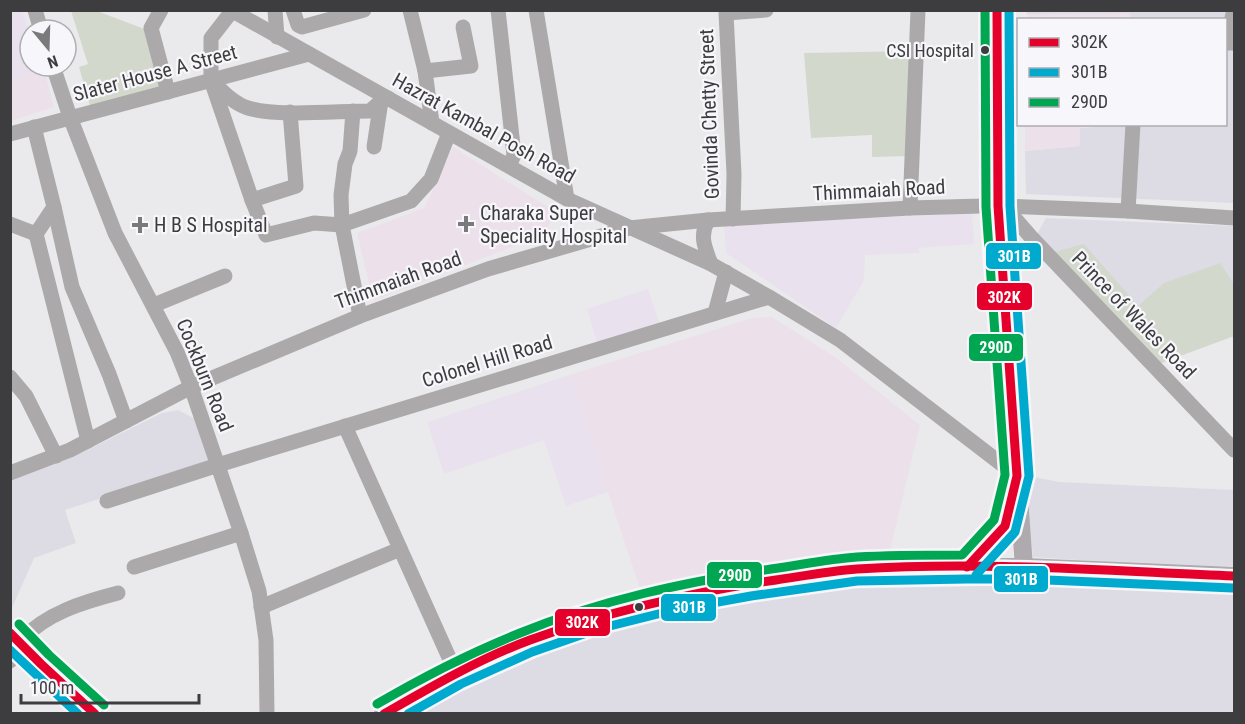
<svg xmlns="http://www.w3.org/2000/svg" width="1245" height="724" font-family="'Roboto Condensed',sans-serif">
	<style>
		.built { fill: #dddce4 }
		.education { fill: #e9e1ee }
		.medical { fill: #ece1ea }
		.green { fill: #d3d8cd }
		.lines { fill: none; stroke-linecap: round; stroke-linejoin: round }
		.minor { stroke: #aca9aa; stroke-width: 15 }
		.major { stroke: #aeaaad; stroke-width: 18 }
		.bus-1-casing { stroke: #f7f6fb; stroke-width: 14 }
		.bus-2-casing { stroke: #f7f6fb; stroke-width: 14 }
		.bus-3-casing { stroke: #f7f6fb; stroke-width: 14 }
		.bus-1 { stroke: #e4002b; stroke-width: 9 }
		.bus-2 { stroke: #00a9ce; stroke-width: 9 }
		.bus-3 { stroke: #00a651; stroke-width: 9 }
		.bus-dot { fill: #3d3d3f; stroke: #f7f6fb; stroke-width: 2 }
		.poi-dot { fill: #7a7a7c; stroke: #f7f6fb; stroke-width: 2 }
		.labels { text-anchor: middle; stroke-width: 4.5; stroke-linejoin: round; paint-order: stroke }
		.bus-label { font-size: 18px; fill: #3d3d3f; stroke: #f7f6fb; text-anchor: end }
		.street-label { font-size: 20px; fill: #3d3d3f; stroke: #f7f6fb }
		.poi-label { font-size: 20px; fill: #3d3d3f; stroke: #f7f6fb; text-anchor: start }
		.line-badge { stroke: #f7f6fb; stroke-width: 2 }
		.badge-label { font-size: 16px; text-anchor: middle; font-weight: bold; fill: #fff }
	</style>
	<rect width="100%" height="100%" fill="#eaeaed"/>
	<!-- built -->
	<g class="built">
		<polygon points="1026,11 1234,11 1234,203 1026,194 1025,151 1080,146 1080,128 1129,124 1226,124 1226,20 1131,20 1130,14 1027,14"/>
		<polygon points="1046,218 1234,226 1234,336 1161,363 1037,234"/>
		<polygon points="178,410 195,419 209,463 65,510 76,543 34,558 11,610 11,480 81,453 162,413"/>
		<polygon points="1024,475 1059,482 1234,490 1234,566 1185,567 1033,557"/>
		<polygon points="1027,585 1234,593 1234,713 418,713 463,687 539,651 612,629 702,607 826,589"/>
	</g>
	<!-- education -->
	<g class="education">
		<polygon points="11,11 22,11 30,33 30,66 42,66 44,69 11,79"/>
		<polygon points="972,213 974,244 919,248 919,253 865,255 864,280 836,328 726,253 724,225"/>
		<polygon points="648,289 660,325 598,345 587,309"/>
		<polygon points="569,375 608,492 566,506 544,440 444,474 427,422"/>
	</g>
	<!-- medical -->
	<g class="medical">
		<polygon points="1130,13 1131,19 1027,19 1027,14"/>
		<polygon points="44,69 54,107 11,121 11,79"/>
		<polygon points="1025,125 1129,125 1080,128 1080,146 1025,151"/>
		<polygon points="453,147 553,210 548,230 543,235 373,301 357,233 424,208"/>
		<polygon points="772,317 835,357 920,425 890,551 840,554 720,572 640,589 569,375 752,318"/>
	</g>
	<!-- green -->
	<g class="green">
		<polygon points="71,11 97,11 147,30 165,89 90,106 79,67 88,64"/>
		<polygon points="916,51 909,156 872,157 872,135 811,138 804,53"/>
		<polygon points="1084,244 1138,306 1164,283 1220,263 1234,284 1234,336 1161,363 1054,252"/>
	</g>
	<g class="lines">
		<!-- minor -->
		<g class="minor">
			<polyline points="35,10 41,30"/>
			<polyline points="161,10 151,28 168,92"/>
			<polyline points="231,10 567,199 711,264 769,297 840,340 1017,476"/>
			<polyline points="275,10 277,37"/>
			<polyline points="293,10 298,25 302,27 364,10"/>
			<polyline points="410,10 425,71 432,123"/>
			<polyline points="498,10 514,155 509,166"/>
			<polyline points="536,10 567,199"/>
			<polyline points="1234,10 1226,43 1234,43"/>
			<polyline points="232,11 211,38 211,80 252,200 296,186 290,112"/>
			<polyline points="53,66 70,117 115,233 177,352 191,387 241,533 259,591 266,640 267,714"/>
			<polyline points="425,71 471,66 463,27"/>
			<path d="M215,84C224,93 235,104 248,108C277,117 337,111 370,111L381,101L388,98"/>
			<polyline points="34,127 54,207 36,234 88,441"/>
			<polyline points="10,134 309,54"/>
			<polyline points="374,147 381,101"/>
			<polyline points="252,200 266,235 314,223 342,225 341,195 345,164 350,151 353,111"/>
			<polyline points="1001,206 1128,211 1234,218"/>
			<polyline points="54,207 72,287 109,374 126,421"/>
			<polyline points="1005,207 1031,237 1234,450"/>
			<polyline points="910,208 918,10"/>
			<polyline points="1128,211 1133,124"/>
			<polyline points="733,219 734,174 726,13 766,10"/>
			<path d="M708,220C699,236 705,248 711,264"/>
			<polyline points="10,224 36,234"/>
			<polyline points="154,305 225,276"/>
			<polyline points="715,313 726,272"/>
			<polyline points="360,316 342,225 411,201 431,179 449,133"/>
			<polyline points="10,377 26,396 56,456"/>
			<polyline points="345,426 456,673"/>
			<polyline points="10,473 70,450 191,387 360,316 488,269 629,228 708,220 910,208 981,206 988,201 998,189"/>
			<polyline points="107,501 218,465 769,297"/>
			<polyline points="134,567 241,533"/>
			<polyline points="261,607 400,549"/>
			<path d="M10,661C13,654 16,645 21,640C47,613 83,602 118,593"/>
			<polyline points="72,714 85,705"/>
		</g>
		<!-- major -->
		<g class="major">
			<polyline points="997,10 998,206 1024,567"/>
			<polyline points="967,567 1005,526 1013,492"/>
			<polyline points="10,632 41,664 96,714"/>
			<polyline points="383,714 456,673 528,641 595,618 671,598 749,584 856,569 967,567 1024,567 1234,576"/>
		</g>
		<defs>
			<g id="bus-1">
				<polyline points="967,567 1005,526 1017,476 998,206 997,10"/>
				<polyline points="10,633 41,664 95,714"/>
				<path d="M384,714C431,687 479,659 530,640C610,611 692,592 776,580C803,576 830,571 857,569C983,561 1109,571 1234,576"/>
			</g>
			<g id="bus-2">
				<polyline points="976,575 1015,532 1029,476 1010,206 1009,10"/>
				<polyline points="10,650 78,714"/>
				<polyline points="408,714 461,684 532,652 598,629 674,610 751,596 857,581 967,579 1024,579 1233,588"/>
			</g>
			<g id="bus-3">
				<polyline points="19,624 49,655 104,705"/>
				<path d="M377,704C423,677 470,653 520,633C600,600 686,582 771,569C800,565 828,559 857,557C892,555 927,555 962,555L994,520L1005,475L986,207L985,10"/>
			</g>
		</defs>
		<!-- bus-1 casing -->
		<use href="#bus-1" class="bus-1-casing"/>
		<!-- bus-2 casing -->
		<use href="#bus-2" class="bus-2-casing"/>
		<!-- bus-3 casing -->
		<use href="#bus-3" class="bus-3-casing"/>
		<!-- bus-1 -->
		<use href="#bus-1" class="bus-1"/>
		<!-- bus-2 -->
		<use href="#bus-2" class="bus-2"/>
		<!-- bus-3 -->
		<use href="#bus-3" class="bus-3"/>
	</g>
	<!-- markers -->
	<g class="bus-dot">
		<circle cx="985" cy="50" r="5"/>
		<circle cx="639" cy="607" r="5"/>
	</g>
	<g class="poi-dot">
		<path d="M463 215h6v6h6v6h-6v6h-6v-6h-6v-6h6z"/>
		<path d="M137 216h6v6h6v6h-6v6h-6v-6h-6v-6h6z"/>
	</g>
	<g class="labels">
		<!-- bus labels -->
		<g class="bus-label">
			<text x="974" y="57">CSI Hospital</text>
		</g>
		<!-- street labels -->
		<g class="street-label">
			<text transform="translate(155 73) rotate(-15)" y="7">Slater House A Street</text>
			<text transform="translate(709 114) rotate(-92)" y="7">Govinda Chetty Street</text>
			<text transform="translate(484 128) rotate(29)" y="7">Hazrat Kambal Posh Road</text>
			<text transform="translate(879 190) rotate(-3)" y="7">Thimmaiah Road</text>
			<text transform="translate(398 280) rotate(-20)" y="7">Thimmaiah Road</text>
			<text transform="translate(1134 315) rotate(46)" y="7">Prince of Wales Road</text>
			<text transform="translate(487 361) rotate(-17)" y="7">Colonel Hill Road</text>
			<text transform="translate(205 375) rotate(68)" y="7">Cockburn Road</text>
		</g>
		<!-- poi labels -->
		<g class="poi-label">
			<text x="480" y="220">Charaka Super<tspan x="480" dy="23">Speciality Hospital</tspan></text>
			<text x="154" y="232">H B S Hospital</text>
		</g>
	</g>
	<g class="line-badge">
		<rect x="985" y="242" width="57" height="28" rx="6" fill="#00a9ce"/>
		<rect x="976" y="282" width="57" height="29" rx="6" fill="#e4002b"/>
		<rect x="968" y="333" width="56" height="29" rx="6" fill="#00a651"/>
		<rect x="706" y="561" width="57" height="28" rx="6" fill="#00a651"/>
		<rect x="993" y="565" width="56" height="28" rx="6" fill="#00a9ce"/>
		<rect x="660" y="593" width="57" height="29" rx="6" fill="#00a9ce"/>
		<rect x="554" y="608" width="57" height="29" rx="6" fill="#e4002b"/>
	</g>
	<g class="badge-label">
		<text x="1014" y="262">301B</text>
		<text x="1004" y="303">302K</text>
		<text x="996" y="353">290D</text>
		<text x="735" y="581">290D</text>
		<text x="1021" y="585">301B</text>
		<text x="689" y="613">301B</text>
		<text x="582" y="628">302K</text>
	</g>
	<!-- border -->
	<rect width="1245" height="724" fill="none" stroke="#3d3d3f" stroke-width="24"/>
	<!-- legend -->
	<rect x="1017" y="18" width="210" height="108" fill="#f7f6fb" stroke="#adacb0" stroke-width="1.5"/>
	<rect x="1029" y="38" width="30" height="9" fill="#e4002b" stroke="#adacb0" stroke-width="1.5"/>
	<text x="1071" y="48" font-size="18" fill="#3d3d3f">302K</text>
	<rect x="1029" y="68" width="30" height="9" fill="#00a9ce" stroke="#adacb0" stroke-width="1.5"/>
	<text x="1071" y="78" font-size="18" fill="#3d3d3f">301B</text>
	<rect x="1029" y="98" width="30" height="9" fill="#00a651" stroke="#adacb0" stroke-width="1.5"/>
	<text x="1071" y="108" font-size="18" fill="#3d3d3f">290D</text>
	<!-- north arrow -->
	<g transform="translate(48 48) rotate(161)"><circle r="28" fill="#f7f6fb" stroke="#adacb0" stroke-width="1.5"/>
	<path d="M0-4.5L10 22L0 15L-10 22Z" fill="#7a7a7c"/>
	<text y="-9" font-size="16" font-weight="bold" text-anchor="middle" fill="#3d3d3f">N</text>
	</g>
	<!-- scale -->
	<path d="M21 694v9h178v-9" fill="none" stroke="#3d3d3f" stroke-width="3"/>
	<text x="30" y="694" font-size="18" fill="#3d3d3f" stroke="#f7f6fb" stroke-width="4.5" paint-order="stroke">100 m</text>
</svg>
